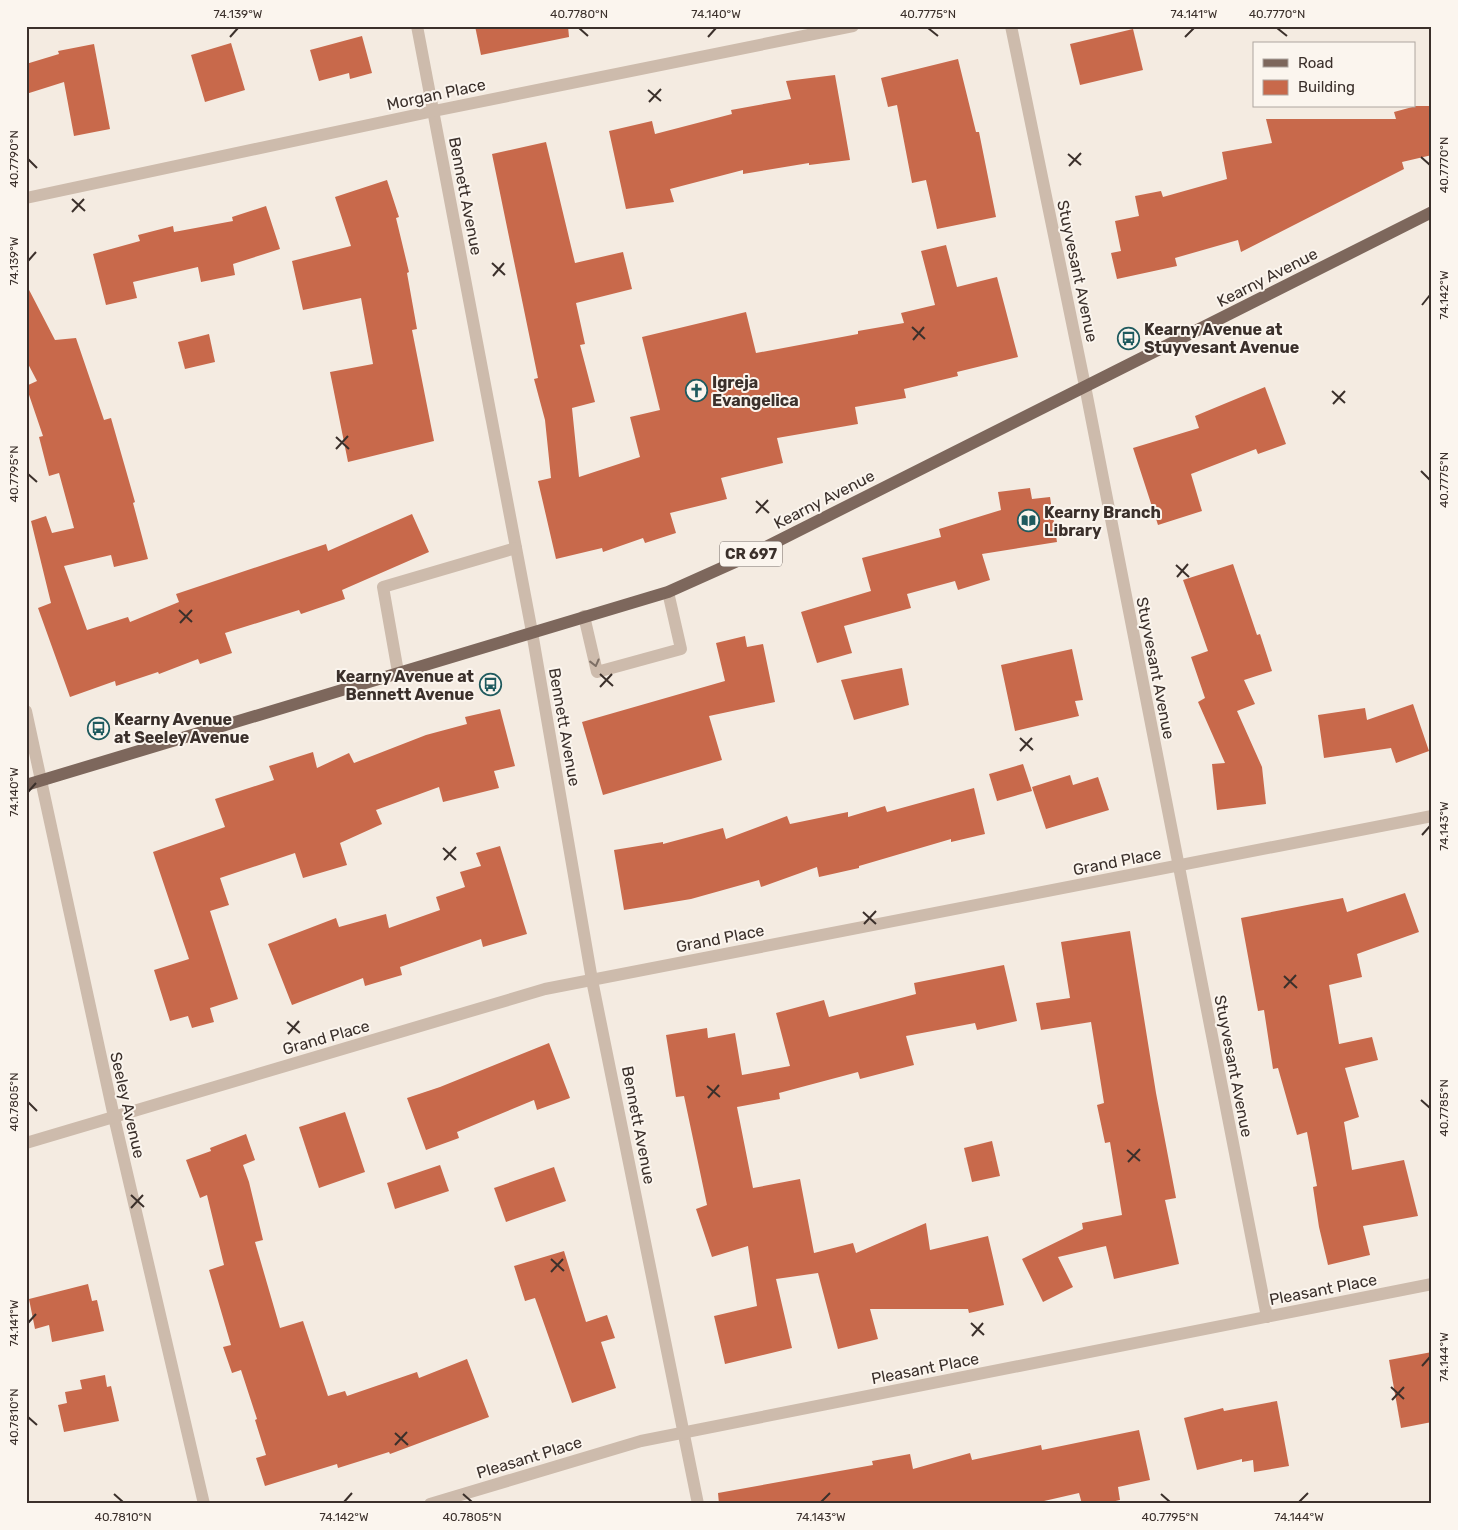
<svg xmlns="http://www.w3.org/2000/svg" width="1458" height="1530" font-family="Rubik,sans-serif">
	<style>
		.building { fill: #c8694b }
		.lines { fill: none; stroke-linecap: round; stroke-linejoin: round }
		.minor { stroke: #cdbbac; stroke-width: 12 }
		.major { stroke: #7d675c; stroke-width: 12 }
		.oneway { stroke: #7d6f65 }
		.ticks { fill: none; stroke: #3b302b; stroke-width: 2 }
		.labels { text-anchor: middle; stroke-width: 4; stroke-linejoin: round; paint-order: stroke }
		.shield { fill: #fbf5ee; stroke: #756b66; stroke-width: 1 }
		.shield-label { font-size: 15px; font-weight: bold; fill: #3b302b }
		.street-label { font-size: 16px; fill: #3b302b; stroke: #fbf5ee }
		.poi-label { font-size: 16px; font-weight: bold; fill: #3b302b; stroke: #fbf5ee; text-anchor: start }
		.neatline { fill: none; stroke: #3b302b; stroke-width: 2 }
		.ticks-label { font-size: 12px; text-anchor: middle; fill: #3b302b }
	</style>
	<rect width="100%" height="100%" fill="#f4ebe1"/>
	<!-- building -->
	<g class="building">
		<polygon points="475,26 568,26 569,37 481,55"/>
		<polygon points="1133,29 1143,70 1080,85 1070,44"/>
		<polygon points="362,36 372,73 350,79 349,73 319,81 310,50"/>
		<polygon points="231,43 245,90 205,102 191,55"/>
		<polygon points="94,44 110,129 74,136 64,82 26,94 26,64 59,54 58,51"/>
		<polygon points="958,59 976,132 979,132 996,217 937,229 926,180 912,183 897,105 888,107 881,78"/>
		<polygon points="835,75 850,160 809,165 809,163 743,174 743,170 670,189 674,202 626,209 609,131 652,121 655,134 732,114 731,110 791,99 786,81"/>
		<polygon points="1416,106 1432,106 1432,155 1402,162 1404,169 1241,252 1238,240 1175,258 1177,266 1117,279 1111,253 1121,251 1115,221 1139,216 1135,196 1161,191 1163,197 1227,179 1222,152 1272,143 1266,119 1396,119 1394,112"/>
		<polygon points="546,142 575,263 623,252 632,289 576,303 585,344 580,345 595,402 572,408 579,477 640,457 630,417 660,410 642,337 746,312 756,353 858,334 858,331 904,323 901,313 935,305 921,251 946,245 957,287 997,277 1018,357 957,372 958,376 904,389 906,398 855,407 858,424 777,438 783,463 721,478 727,499 670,513 676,533 645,543 643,538 603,552 602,548 556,559 538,481 551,478 545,420 534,379 538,378 492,154"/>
		<polygon points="387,180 399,217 396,218 409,272 407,273 417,329 412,330 434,441 348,462 330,372 373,364 361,298 303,310 292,261 351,246 335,197"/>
		<polygon points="266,206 280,249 233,264 235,275 201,282 198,267 133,282 137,298 106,305 93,254 140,241 138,235 173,226 174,232 233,221 232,217"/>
		<polygon points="26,284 55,340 76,338 104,420 111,418 135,502 133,503 148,559 114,567 111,555 64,566 87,630 128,617 130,622 179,602 176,594 326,544 328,551 412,514 429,552 342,590 345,599 301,614 299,610 225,633 232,653 200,664 198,659 159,674 158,672 116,686 115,681 70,697 38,608 51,603 31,521 46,516 52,533 74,528 59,473 49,476 39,437 43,436 26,386 37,381 26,360"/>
		<polygon points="209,334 215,362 185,369 178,342"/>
		<polygon points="1265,387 1286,444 1258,454 1256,449 1191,474 1202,511 1158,525 1133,448 1199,428 1195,416"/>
		<polygon points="1030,488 1032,499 1050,497 1057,542 982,554 990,580 958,590 955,581 907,594 911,608 844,626 852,653 817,663 801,612 871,591 862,558 941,537 939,529 1001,510 998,492"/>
		<polygon points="1233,564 1257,635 1260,634 1272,671 1244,680 1255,704 1237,711 1262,767 1266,804 1217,810 1212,764 1225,763 1198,702 1205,698 1191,657 1208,651 1183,580"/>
		<polygon points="745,636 747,647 763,644 775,702 709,716 722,760 603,795 582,722 725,681 716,643"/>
		<polygon points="1072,649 1083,700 1075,701 1079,716 1015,731 1001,665"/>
		<polygon points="902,668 909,705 854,720 841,680"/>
		<polygon points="1413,704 1429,751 1396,763 1391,748 1324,758 1318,715 1365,708 1367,720"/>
		<polygon points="500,709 515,766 494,771 499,788 443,802 439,787 376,810 382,824 340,843 347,865 303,878 295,853 220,878 229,905 210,911 238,999 210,1008 214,1022 192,1028 188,1016 170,1021 154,970 189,959 153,852 225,827 215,799 274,780 269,766 313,752 317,768 349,753 354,763 426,735 467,724 465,717"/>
		<polygon points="1023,764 1032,791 997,801 989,774"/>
		<polygon points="1070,775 1073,785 1098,777 1109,810 1046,829 1032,787"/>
		<polygon points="974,788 985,834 951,842 951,839 859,866 859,868 819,877 817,867 761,887 759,880 691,899 624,910 614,850 663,842 663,844 723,828 726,839 787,816 790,824 848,812 848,817 885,806 887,812"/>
		<polygon points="500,846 527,934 483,947 481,939 400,967 402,975 365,986 363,978 292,1005 268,944 336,918 339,927 386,914 389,928 440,910 436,897 465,887 460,872 481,866 476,853"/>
		<polygon points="1405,893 1419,932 1357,954 1362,977 1329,985 1339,1044 1372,1037 1378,1060 1345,1068 1359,1117 1344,1122 1352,1170 1404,1160 1418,1216 1363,1226 1370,1255 1328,1265 1319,1227 1313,1187 1317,1186 1307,1132 1297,1135 1278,1068 1273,1069 1264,1010 1258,1011 1241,918 1343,898 1347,912"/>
		<polygon points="1130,931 1156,1093 1176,1198 1165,1200 1179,1264 1114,1279 1106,1246 1058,1257 1073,1287 1043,1302 1022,1259 1083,1229 1082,1223 1122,1215 1110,1142 1105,1143 1097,1105 1104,1103 1091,1022 1041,1030 1036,1003 1070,998 1061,942"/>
		<polygon points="1004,965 1017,1021 977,1030 975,1023 906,1036 914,1065 860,1079 858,1072 779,1093 780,1099 737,1107 753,1188 800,1179 814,1253 853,1243 856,1253 926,1223 930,1250 988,1236 1004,1305 969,1313 968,1309 870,1309 878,1339 838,1349 818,1273 776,1279 792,1348 725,1364 714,1316 757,1306 748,1246 712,1257 696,1209 707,1205 684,1096 676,1097 666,1035 707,1028 708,1038 735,1033 742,1075 790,1066 776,1013 824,1000 829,1017 916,994 914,983"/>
		<polygon points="549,1043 570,1098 537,1110 534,1100 457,1132 459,1138 426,1150 407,1098 440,1087"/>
		<polygon points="345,1112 365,1172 319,1188 299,1127"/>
		<polygon points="246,1134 255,1160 243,1165 249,1182 263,1240 255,1242 280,1328 303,1321 328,1396 345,1391 347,1396 417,1372 419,1378 467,1359 489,1417 390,1454 389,1452 338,1468 337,1464 265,1486 256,1458 266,1455 255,1420 257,1419 241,1370 232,1373 223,1347 231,1345 209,1270 224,1265 207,1195 200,1198 186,1160 211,1151 210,1148"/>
		<polygon points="992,1141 1000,1176 972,1182 964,1148"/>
		<polygon points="440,1165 449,1191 395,1209 387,1183"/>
		<polygon points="554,1167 566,1201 506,1222 494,1188"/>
		<polygon points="564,1251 586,1322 607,1315 615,1338 601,1342 616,1388 572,1403 535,1298 525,1301 514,1266"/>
		<polygon points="88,1284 92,1301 97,1300 104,1331 52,1342 49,1325 35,1329 29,1299"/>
		<polygon points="1432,1352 1432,1422 1401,1428 1389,1360"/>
		<polygon points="105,1375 107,1387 111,1386 119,1421 64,1432 58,1405 67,1403 65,1392 82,1389 80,1380"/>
		<polygon points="1277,1401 1289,1466 1254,1472 1253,1460 1242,1462 1242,1459 1197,1470 1184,1418 1223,1408 1224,1411"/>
		<polygon points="1139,1430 1150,1480 1118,1487 1120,1500 1102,1504 1082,1504 1079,1493 1031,1504 719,1504 718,1493 873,1465 872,1461 910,1454 913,1469 970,1453 972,1460 1041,1445 1042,1450"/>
	</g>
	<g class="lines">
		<!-- minor -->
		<g class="minor">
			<polyline points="417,26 532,632 592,980 698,1504"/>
			<polyline points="1011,26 1085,386 1267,1317"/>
			<polyline points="26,198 434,111 853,26"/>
			<polyline points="584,616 597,672 681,649 668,592"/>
			<polyline points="398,672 383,587 516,548"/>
			<polyline points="26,711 114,1117 204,1504"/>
			<polyline points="26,1143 545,989 1432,816"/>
			<polyline points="430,1504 641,1441 1432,1284"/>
		</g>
		<!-- major -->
		<polyline class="major" points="26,785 668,592 744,558 1432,212"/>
	</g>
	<!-- one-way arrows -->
	<defs><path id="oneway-chevron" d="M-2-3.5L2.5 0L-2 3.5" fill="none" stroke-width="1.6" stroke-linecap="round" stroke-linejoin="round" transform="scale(1.25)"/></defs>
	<use class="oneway" href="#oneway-chevron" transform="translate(595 663) rotate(76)"/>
	<!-- ticks -->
	<path class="ticks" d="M579,28L588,36M928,28L938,36M1277,28L1287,36M230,37L238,28M708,37L716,28M1185,37L1194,28M648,90L661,101M649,102L661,89M1068,154L1081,165M1421,157L1430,165M28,159L37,168M1069,166L1081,153M72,199L85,211M72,212L84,199M28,261L36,252M492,263L505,275M493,276L504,263M1422,305L1430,295M912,327L925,339M913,340L924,327M1332,391L1345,403M1333,404L1345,391M336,437L349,449M336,449L348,436M1421,471L1430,480M28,474L37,482M756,501L769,513M756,513L768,500M1176,565L1189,577M1177,577L1188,564M179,610L192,622M180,623L192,610M600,674L613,686M600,687L612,674M1020,738L1033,750M1020,751L1032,738M28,792L36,783M1422,835L1430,826M443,848L456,860M444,860L456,847M863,912L876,924M864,924L876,911M1284,976L1297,988M1284,988L1296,975M287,1022L300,1033M288,1034L299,1021M707,1086L720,1097M708,1098L719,1085M1421,1100L1430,1108M28,1102L37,1111M1127,1150L1140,1161M1128,1162L1140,1149M131,1195L144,1207M131,1208L143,1195M551,1259L564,1271M551,1272L563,1259M28,1323L36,1314M971,1323L984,1335M972,1336L983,1323M1422,1366L1430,1357M1391,1387L1404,1399M1392,1400L1404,1387M28,1417L37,1425M395,1433L408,1445M395,1445L407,1432M114,1494L123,1502M463,1494L472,1502M1161,1494L1170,1502M344,1502L352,1493M821,1502L830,1493M1299,1502L1308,1493"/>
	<!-- icons -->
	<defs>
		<symbol id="bus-ring" viewBox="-11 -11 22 22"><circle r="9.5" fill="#fbf5ee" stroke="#1f5a5e" stroke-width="1.5"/><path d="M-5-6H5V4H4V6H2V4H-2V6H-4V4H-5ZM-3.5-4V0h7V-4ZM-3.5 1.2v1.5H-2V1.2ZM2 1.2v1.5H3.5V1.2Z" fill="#1f5a5e"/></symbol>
		<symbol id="church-ring" viewBox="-11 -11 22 22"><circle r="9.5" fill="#fbf5ee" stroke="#1f5a5e" stroke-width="1.5"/><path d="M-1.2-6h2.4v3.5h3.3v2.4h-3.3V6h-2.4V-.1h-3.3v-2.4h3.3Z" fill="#1f5a5e"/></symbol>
		<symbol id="library-ring" viewBox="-11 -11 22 22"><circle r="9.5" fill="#fbf5ee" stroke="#1f5a5e" stroke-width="1.5"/><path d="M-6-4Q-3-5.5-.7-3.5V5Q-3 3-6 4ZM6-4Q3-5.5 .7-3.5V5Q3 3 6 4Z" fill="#1f5a5e"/></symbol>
	</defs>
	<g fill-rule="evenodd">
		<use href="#bus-ring" x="1116" y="326" width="25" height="25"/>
		<use href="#church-ring" x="684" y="378" width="25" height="25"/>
		<use href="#library-ring" x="1016" y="508" width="25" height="25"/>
		<use href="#bus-ring" x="478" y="672" width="25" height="25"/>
		<use href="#bus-ring" x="86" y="716" width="25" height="25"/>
	</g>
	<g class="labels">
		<!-- shield labels -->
		<rect class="shield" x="720" y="541.5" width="62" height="25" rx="4"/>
		<g class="shield-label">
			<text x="751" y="559">CR 697</text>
		</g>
		<!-- street labels -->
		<g class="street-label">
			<text transform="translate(436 94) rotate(-12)" y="6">Morgan Place</text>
			<text transform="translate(466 196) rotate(79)" y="6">Bennett Avenue</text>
			<text transform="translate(1078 271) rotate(78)" y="6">Stuyvesant Avenue</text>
			<text transform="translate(1267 277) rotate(-27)" y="6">Kearny Avenue</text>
			<text transform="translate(824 499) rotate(-27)" y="6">Kearny Avenue</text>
			<text transform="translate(1156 668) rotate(79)" y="6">Stuyvesant Avenue</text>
			<text transform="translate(565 727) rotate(80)" y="6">Bennett Avenue</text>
			<text transform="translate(1117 861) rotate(-11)" y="6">Grand Place</text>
			<text transform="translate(720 938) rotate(-11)" y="6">Grand Place</text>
			<text transform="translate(326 1037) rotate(-16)" y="6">Grand Place</text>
			<text transform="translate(1234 1066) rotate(79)" y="6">Stuyvesant Avenue</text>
			<text transform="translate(128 1105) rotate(77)" y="6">Seeley Avenue</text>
			<text transform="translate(639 1125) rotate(79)" y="6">Bennett Avenue</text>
			<text transform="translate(1323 1289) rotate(-11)" y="6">Pleasant Place</text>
			<text transform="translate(925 1368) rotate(-11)" y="6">Pleasant Place</text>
			<text transform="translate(529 1457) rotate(-17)" y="6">Pleasant Place</text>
		</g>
		<!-- poi labels -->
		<g class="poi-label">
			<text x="1144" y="335">Kearny Avenue at<tspan x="1144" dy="18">Stuyvesant Avenue</tspan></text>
			<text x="712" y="388">Igreja<tspan x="712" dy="18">Evangelica</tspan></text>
			<text x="1044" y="518">Kearny Branch<tspan x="1044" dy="18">Library</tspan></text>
			<text x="474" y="682" text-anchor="end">Kearny Avenue at<tspan x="474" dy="18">Bennett Avenue</tspan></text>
			<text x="114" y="725">Kearny Avenue<tspan x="114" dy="18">at Seeley Avenue</tspan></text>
		</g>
	</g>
	<!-- border -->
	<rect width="1458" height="1530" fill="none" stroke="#fbf5ee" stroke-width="55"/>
	<!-- legend -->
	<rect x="1253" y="42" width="162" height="65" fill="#fbf5ee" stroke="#aea6a0"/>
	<rect x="1263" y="59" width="25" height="8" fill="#7d675c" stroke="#aea6a0"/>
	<text x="1298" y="68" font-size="15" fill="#3b302b">Road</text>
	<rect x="1263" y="80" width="25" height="15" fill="#c8694b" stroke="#aea6a0"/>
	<text x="1298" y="92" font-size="15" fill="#3b302b">Building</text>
	<rect x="28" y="28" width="1402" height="1474" class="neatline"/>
	<g class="ticks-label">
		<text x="238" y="18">74.139°W</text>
		<text x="579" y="18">40.7780°N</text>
		<text x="716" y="18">74.140°W</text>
		<text x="928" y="18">40.7775°N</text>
		<text x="1194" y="18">74.141°W</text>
		<text x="1277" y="18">40.7770°N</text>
		<text transform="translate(14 159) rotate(-90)" y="4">40.7790°N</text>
		<text transform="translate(1444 165) rotate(-90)" y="4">40.7770°N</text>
		<text transform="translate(14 261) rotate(-90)" y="4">74.139°W</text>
		<text transform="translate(1444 295) rotate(-90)" y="4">74.142°W</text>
		<text transform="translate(14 474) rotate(-90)" y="4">40.7795°N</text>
		<text transform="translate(1444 480) rotate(-90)" y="4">40.7775°N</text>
		<text transform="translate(14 792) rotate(-90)" y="4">74.140°W</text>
		<text transform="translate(1444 826) rotate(-90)" y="4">74.143°W</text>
		<text transform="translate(14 1102) rotate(-90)" y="4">40.7805°N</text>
		<text transform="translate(1444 1108) rotate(-90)" y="4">40.7785°N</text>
		<text transform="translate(14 1323) rotate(-90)" y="4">74.141°W</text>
		<text transform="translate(1444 1357) rotate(-90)" y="4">74.144°W</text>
		<text transform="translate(14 1417) rotate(-90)" y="4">40.7810°N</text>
		<text x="123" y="1521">40.7810°N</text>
		<text x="344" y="1521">74.142°W</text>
		<text x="472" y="1521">40.7805°N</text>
		<text x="821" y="1521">74.143°W</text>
		<text x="1170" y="1521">40.7795°N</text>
		<text x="1299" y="1521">74.144°W</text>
	</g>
</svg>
